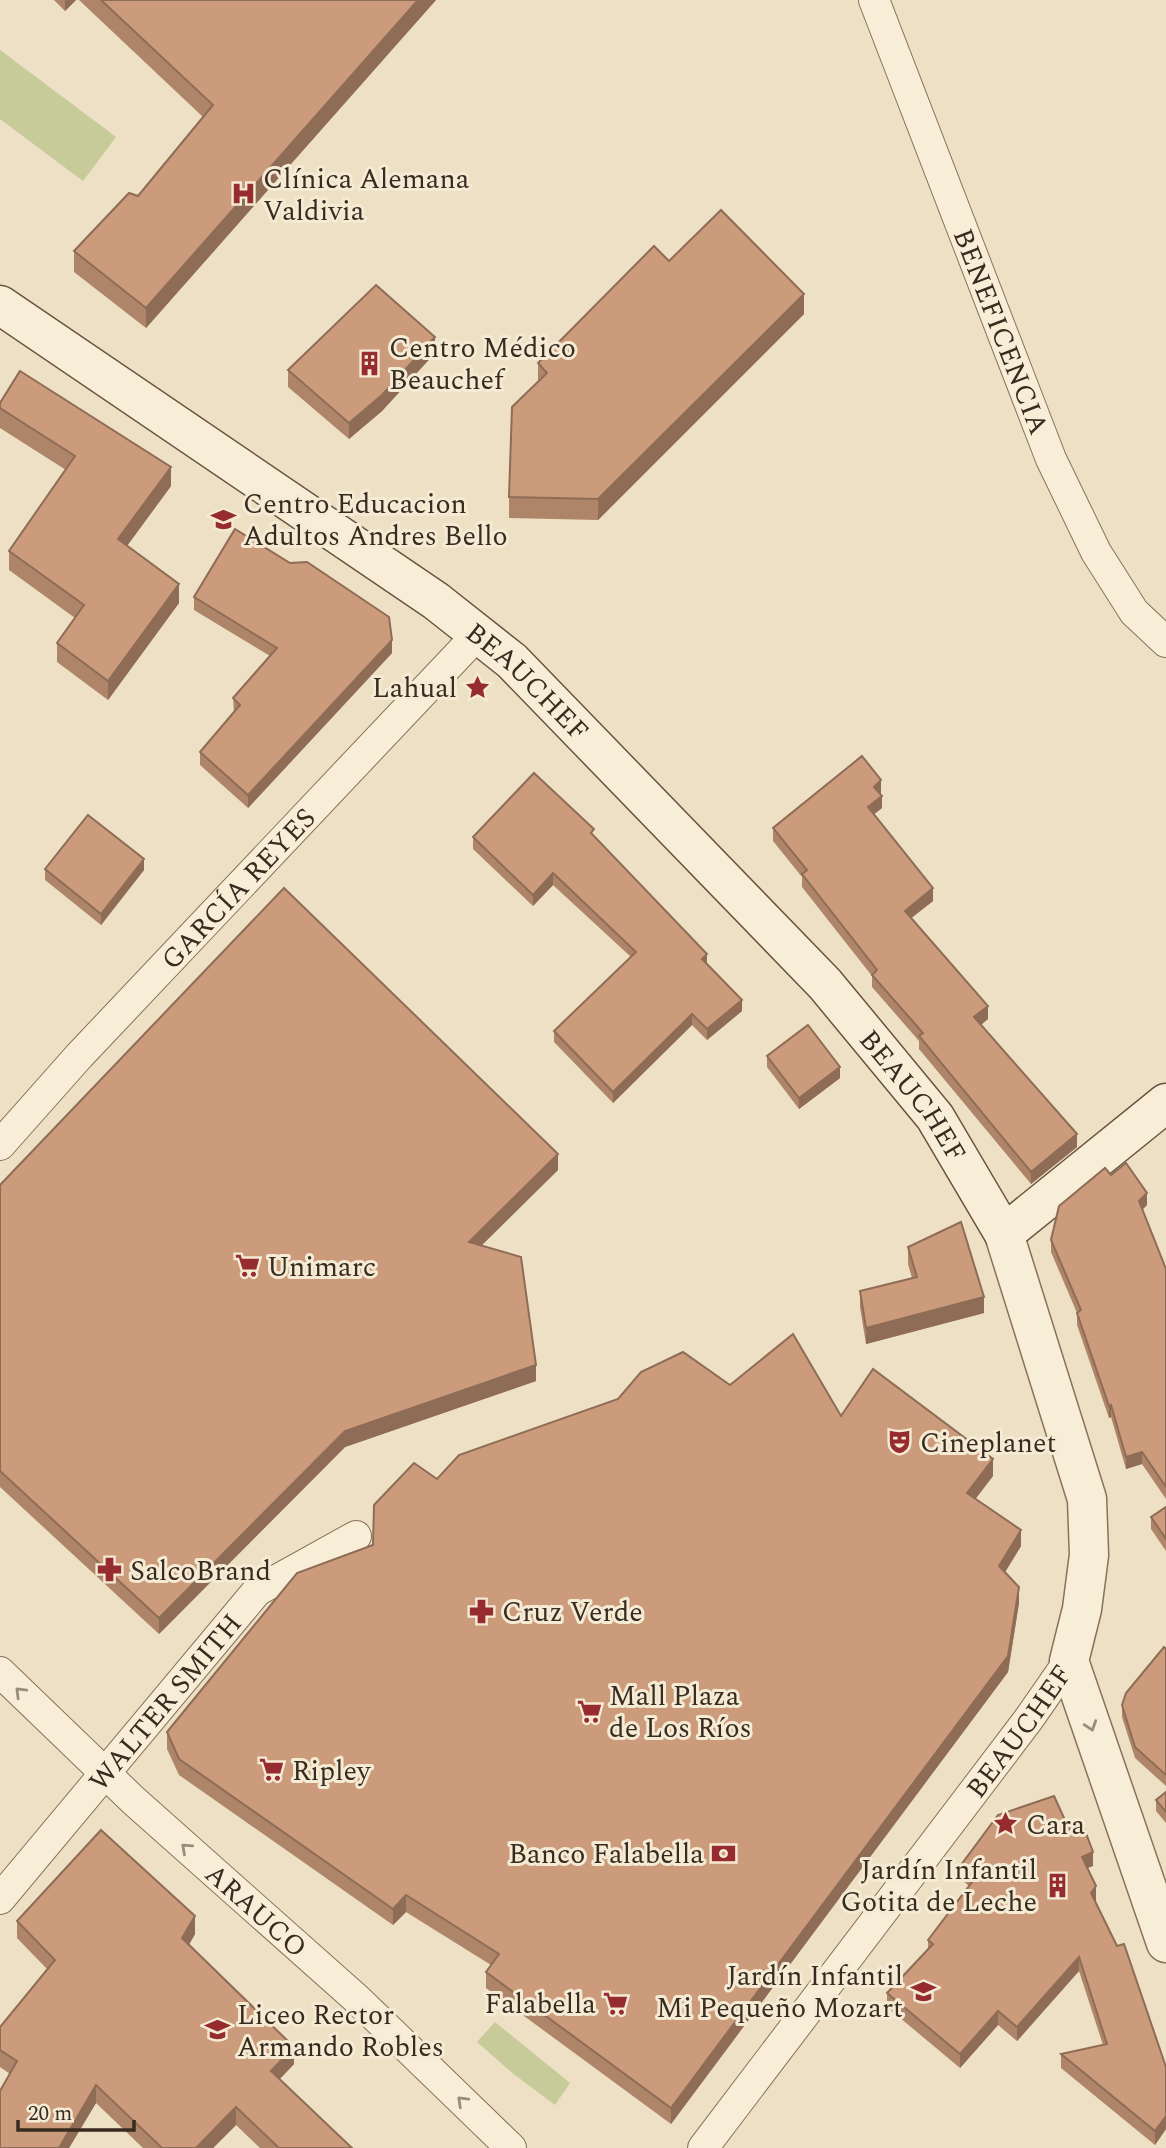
<svg xmlns="http://www.w3.org/2000/svg" width="1166" height="2148" font-family="Spectral,serif">
	<style>
		.green { fill: #c6cb99 }
		.lines { fill: none; stroke-linecap: round; stroke-linejoin: round }
		.minor-casing { stroke: #88725b; stroke-width: 32 }
		.tertiary-casing { stroke: #88725b; stroke-width: 41 }
		.secondary-casing { stroke: #6a533e; stroke-width: 41 }
		.minor { stroke: #f8eed8; stroke-width: 30 }
		.tertiary { stroke: #f8eed8; stroke-width: 38 }
		.secondary { stroke: #f8eed8; stroke-width: 38 }
		.wall { fill: #af856a }
		.shaded-wall { fill: #8e6c56 }
		.building { fill: #cb9b7b; stroke: #8e6c56; stroke-width: 2 }
		.oneway { stroke: #988c7c }
		.labels { text-anchor: middle; stroke-width: 6; stroke-linejoin: round; paint-order: stroke }
		.poi-label { font-size: 28px; fill: #382b1f; stroke: #f5ebd4; text-anchor: start }
		.street-label { font-size: 28px; fill: #382b1f; stroke: #f5ebd4 }
	</style>
	<rect width="100%" height="100%" fill="#ede0c5"/>
	<!-- green -->
	<g class="green">
		<polygon points="0,50 116,137 83,181 0,119"/>
		<polygon points="495,2022 570,2083 555,2105 511,2072 477,2042"/>
	</g>
	<g class="lines">
		<defs>
			<g id="minor">
				<path id="s1" d="M874,0L1051,459L1096,552L1134,612L1166,642"/>
				<path id="s2" d="M0,1145L79,1056L479,633"/>
				<path id="s3" d="M0,1672L133,1800L358,2000L511,2148"/>
				<path id="s4" d="M0,1899L257,1591L356,1536"/>
				<path id="s5" d="M703,2148L1028,1720L1069,1661"/>
			</g>
			<polyline id="tertiary" points="1004,1234 1087,1499 1089,1555 1082,1609 1069,1661 1166,1943"/>
			<g id="secondary">
				<path id="s6" d="M0,305L436,601L512,661L825,984L935,1117L1004,1234L1166,1103"/>
			</g>
		</defs>
		<!-- minor casing -->
		<use href="#minor" class="minor-casing"/>
		<!-- tertiary casing -->
		<use href="#tertiary" class="tertiary-casing"/>
		<!-- secondary casing -->
		<use href="#secondary" class="secondary-casing"/>
		<!-- minor -->
		<use href="#minor" class="minor"/>
		<!-- tertiary -->
		<use href="#tertiary" class="tertiary"/>
		<!-- secondary -->
		<use href="#secondary" class="secondary"/>
	</g>
	<!-- wall -->
	<g class="wall">
		<polygon points="54,0 76,0 65,11"/>
		<polygon points="79,0 436,0 146,328 74,272 74,251 138,196 203,117"/>
		<polygon points="669,261 804,314 598,520 509,518 509,497 538,382 538,363"/>
		<polygon points="435,353 382,411 349,439 288,387 288,370"/>
		<polygon points="0,403 171,486 127,546 179,603 108,700 57,662 57,643 75,618 9,570 9,551 66,470 0,428"/>
		<polygon points="194,597 392,653 248,808 200,765 200,752 234,712 233,698 270,656 194,610"/>
		<polygon points="881,793 880,794 882,808 874,814 933,901 911,918 988,1019 981,1025 1077,1147 1031,1184 919,1049 919,1041 872,987 872,976 802,887 802,877 773,841 773,828"/>
		<polygon points="473,837 594,837 707,964 742,1011 707,1040 692,1025 613,1103 554,1042 554,1031 631,957 553,885 533,906 473,849"/>
		<polygon points="45,869 144,870 101,925 45,880"/>
		<polygon points="767,1056 840,1078 799,1109 767,1067"/>
		<polygon points="558,1170 481,1245 536,1381 345,1447 159,1634 0,1487 0,1185"/>
		<polygon points="1111,1175 1147,1205 1142,1210 1166,1269 1166,1499 1142,1464 1126,1469 1111,1417 1109,1418 1077,1325 1077,1313 1051,1252 1051,1240"/>
		<polygon points="908,1247 984,1313 866,1344 860,1307 860,1291 912,1278 908,1264"/>
		<polygon points="730,1385 841,1416 993,1476 975,1499 1021,1546 1005,1572 1019,1603 1008,1672 671,2124 486,1988 486,1972 491,1965 406,1912 393,1925 179,1775 167,1749 167,1732 373,1545 437,1479"/>
		<polygon points="1166,1506 1166,1551 1151,1529 1151,1517"/>
		<polygon points="1166,1649 1166,1786 1135,1758 1122,1717 1122,1705"/>
		<polygon points="1166,1792 1166,1823 1156,1811 1156,1800"/>
		<polygon points="1069,1829 1093,1866 1087,1868 1096,1900 1095,1901 1166,2067 1166,2129 1155,2145 1061,2068 1061,2054 1103,2045 1079,1971 1017,2041 998,2025 960,2068 887,2007 887,1993 928,1949 928,1940 969,1886 961,1879 961,1865"/>
		<polygon points="17,1921 195,1934 189,1945 294,2064 280,2079 352,2148 260,2148 236,2125 213,2148 143,2148 96,2103 69,2148 0,2148 10,2074 0,2067 0,2027 47,1969 17,1938"/>
	</g>
	<!-- shaded-wall -->
	<g class="shaded-wall">
		<polygon points="65,0 76,0 65,11"/>
		<polygon points="418,0 436,0 146,328 146,308"/>
		<polygon points="804,294 804,314 598,520 598,499"/>
		<polygon points="435,337 435,353 382,411 349,439 349,423"/>
		<polygon points="171,467 171,486 118,558 118,539"/>
		<polygon points="179,584 179,603 108,700 108,681"/>
		<polygon points="392,640 392,653 248,808 248,795"/>
		<polygon points="881,780 881,793 874,799 874,787"/>
		<polygon points="882,796 882,808 868,819 868,807"/>
		<polygon points="144,859 144,870 101,925 101,914"/>
		<polygon points="553,873 553,885 533,906 533,895"/>
		<polygon points="933,888 933,901 905,923 905,911"/>
		<polygon points="707,954 707,965 702,959"/>
		<polygon points="742,1000 742,1011 707,1040 707,1029"/>
		<polygon points="988,1006 988,1019 974,1030 974,1017"/>
		<polygon points="692,1014 692,1025 613,1103 613,1092"/>
		<polygon points="840,1067 840,1078 799,1109 799,1098"/>
		<polygon points="1077,1134 1077,1147 1031,1184 1031,1172"/>
		<polygon points="558,1154 558,1170 469,1258 469,1242"/>
		<polygon points="1147,1193 1147,1205 1139,1213 1139,1201"/>
		<polygon points="984,1297 984,1313 866,1344 866,1328"/>
		<polygon points="536,1365 536,1381 345,1447 159,1634 159,1618 345,1431"/>
		<polygon points="1111,1405 1111,1417 1109,1418 1109,1406"/>
		<polygon points="1142,1452 1142,1464 1126,1469 1126,1457"/>
		<polygon points="993,1459 993,1476 967,1510 967,1493"/>
		<polygon points="1021,1530 1021,1546 999,1582 999,1566"/>
		<polygon points="1019,1587 1019,1603 1008,1672 671,2124 671,2108"/>
		<polygon points="1093,1852 1093,1866 1082,1870 1082,1857"/>
		<polygon points="1096,1886 1096,1900 1091,1907 1091,1893"/>
		<polygon points="406,1895 406,1912 393,1925 393,1909"/>
		<polygon points="195,1916 195,1934 182,1956 182,1938"/>
		<polygon points="1079,1957 1079,1971 1017,2041 1017,2027"/>
		<polygon points="998,2011 998,2025 960,2068 960,2054"/>
		<polygon points="294,2047 294,2064 271,2088 271,2071"/>
		<polygon points="96,2085 96,2103 69,2148 59,2148"/>
		<polygon points="236,2107 236,2125 213,2148 196,2148"/>
		<polygon points="1166,2116 1166,2129 1155,2145 1155,2131"/>
	</g>
	<!-- building -->
	<g class="building">
		<polygon points="101,0 418,0 146,308 74,251 129,193 138,196 213,105"/>
		<polygon points="721,210 804,294 598,499 509,497 512,407 547,373 538,363 654,246 669,261"/>
		<polygon points="376,285 435,337 382,395 349,423 288,370"/>
		<polygon points="20,371 171,467 118,539 179,584 108,681 57,643 84,605 9,551 75,456 0,408 0,403"/>
		<polygon points="235,529 290,563 307,562 389,617 392,640 248,795 200,752 240,705 233,698 277,648 194,597"/>
		<polygon points="862,756 881,780 874,787 882,796 868,807 933,888 905,911 988,1006 974,1017 1077,1134 1031,1172 919,1036 923,1033 872,975 877,970 802,874 807,870 773,828"/>
		<polygon points="534,773 594,829 591,833 707,954 702,959 742,1000 707,1029 692,1014 613,1092 554,1031 636,952 553,873 533,895 473,837"/>
		<polygon points="88,815 144,859 101,914 45,869"/>
		<polygon points="284,888 558,1154 469,1242 521,1257 536,1365 345,1431 159,1618 0,1471 0,1185"/>
		<polygon points="808,1025 840,1067 799,1098 767,1056"/>
		<polygon points="1126,1163 1147,1193 1139,1201 1166,1269 1166,1487 1142,1452 1126,1457 1111,1405 1109,1406 1077,1313 1081,1310 1051,1240 1059,1206 1105,1168 1111,1175"/>
		<polygon points="961,1222 984,1297 866,1328 860,1291 917,1277 908,1247"/>
		<polygon points="793,1334 841,1416 873,1369 993,1459 967,1493 1021,1530 999,1566 1019,1587 1008,1656 671,2108 486,1972 499,1954 406,1895 393,1909 179,1759 167,1732 297,1573 373,1545 374,1505 414,1463 437,1479 459,1455 618,1399 641,1372 683,1352 730,1385"/>
		<polygon points="1166,1507 1166,1539 1151,1517"/>
		<polygon points="1164,1647 1166,1649 1166,1775 1135,1747 1122,1705 1126,1693"/>
		<polygon points="1166,1792 1166,1812 1156,1800"/>
		<polygon points="1054,1796 1069,1829 1083,1825 1093,1852 1082,1857 1096,1886 1091,1893 1117,1946 1124,1944 1166,2067 1166,2116 1155,2131 1061,2054 1107,2044 1079,1957 1017,2027 998,2011 960,2054 887,1993 933,1944 928,1940 975,1878 961,1865 998,1815"/>
		<polygon points="101,1830 195,1916 182,1938 294,2047 271,2071 352,2148 279,2148 236,2107 196,2148 162,2148 96,2085 59,2148 0,2148 0,2091 17,2061 0,2050 0,2027 55,1960 17,1921"/>
	</g>
	<!-- one-way arrows -->
	<defs><path id="oneway-chevron" d="M-2-3.5L2.5 0L-2 3.5" fill="none" stroke-width="1.6" stroke-linecap="round" stroke-linejoin="round" transform="scale(1.75)"/></defs>
	<g class="oneway">
		<use href="#oneway-chevron" transform="translate(20 1692) rotate(-135)"/>
		<use href="#oneway-chevron" transform="translate(1091 1726) rotate(71)"/>
		<use href="#oneway-chevron" transform="translate(186 1848) rotate(-138)"/>
		<use href="#oneway-chevron" transform="translate(462 2101) rotate(-136)"/>
	</g>
	<!-- icons -->
	<defs>
		<symbol id="hospital-bare" viewBox="-9 -9 18 18"><path d="M-5-5h3v3.5h4V-5h3V5h-3V1.5h-4V5h-3Z" fill="#962c2f" stroke="#f5ebd4" stroke-width="2.5" paint-order="stroke"/></symbol>
		<symbol id="building-bare" viewBox="-9 -9 18 18"><path d="M-4-6H4V6H1V3H-1V6H-4ZM-2.5-4.3h1.7v1.8h-1.7ZM.8-4.3h1.7v1.8H.8ZM-2.5-1h1.7V.8h-1.7ZM.8-1h1.7V.8H.8Z" fill="#962c2f" stroke="#f5ebd4" stroke-width="2.5" paint-order="stroke"/></symbol>
		<symbol id="school-bare" viewBox="-9 -9 18 18"><path d="M0-5L7-2L0 1L-7-2ZM-4 1L0 2.5L4 1V4Q0 6-4 4Z" fill="#962c2f" stroke="#f5ebd4" stroke-width="2.5" paint-order="stroke"/></symbol>
		<symbol id="sight-bare" viewBox="-9 -9 18 18"><path d="M0-6L1.8-2.2L6-1.7L2.9 1.2L3.7 5.4L0 3.3L-3.7 5.4L-2.9 1.2L-6-1.7L-1.8-2.2Z" fill="#962c2f" stroke="#f5ebd4" stroke-width="2.5" paint-order="stroke"/></symbol>
		<symbol id="supermarket-bare" viewBox="-9 -9 18 18"><path d="M-6-5.5h2.5l.6 2H6L4.5 2H-2.5L-4.4-4H-6ZM-1.5 3.2a1.3 1.3 0 1 0 .1 0ZM3 3.2a1.3 1.3 0 1 0 .1 0Z" fill="#962c2f" stroke="#f5ebd4" stroke-width="2.5" paint-order="stroke"/></symbol>
		<symbol id="theatre-bare" viewBox="-9 -9 18 18"><path d="M-5-5.5Q0-4 5-5.5V0Q5 5 0 6Q-5 5-5 0ZM-3.3-2.5H-1v1.5H-3.3ZM1-2.5H3.3v1.5H1ZM-2.8 1Q0 5.5 2.8 1Z" fill="#962c2f" stroke="#f5ebd4" stroke-width="2.5" paint-order="stroke"/></symbol>
		<symbol id="pharmacy-bare" viewBox="-9 -9 18 18"><path d="M-2-6h4v4h4v4h-4v4h-4v-4h-4v-4h4Z" fill="#962c2f" stroke="#f5ebd4" stroke-width="2.5" paint-order="stroke"/></symbol>
		<symbol id="bank-bare" viewBox="-9 -9 18 18"><path d="M-6-4H6V4H-6ZM0-2.3a2.3 2.3 0 1 0 0 4.6a2.3 2.3 0 1 0 0-4.6Z" fill="#962c2f" stroke="#f5ebd4" stroke-width="2.5" paint-order="stroke"/></symbol>
	</defs>
	<g fill-rule="evenodd">
		<use href="#hospital-bare" x="226" y="176" width="35" height="35"/>
		<use href="#building-bare" x="352" y="346" width="35" height="35"/>
		<use href="#school-bare" x="206" y="502" width="35" height="35"/>
		<use href="#sight-bare" x="460" y="670" width="35" height="35"/>
		<use href="#supermarket-bare" x="230" y="1248" width="35" height="35"/>
		<use href="#theatre-bare" x="882" y="1424" width="35" height="35"/>
		<use href="#pharmacy-bare" x="92" y="1552" width="35" height="35"/>
		<use href="#pharmacy-bare" x="464" y="1594" width="35" height="35"/>
		<use href="#supermarket-bare" x="572" y="1694" width="35" height="35"/>
		<use href="#supermarket-bare" x="254" y="1752" width="35" height="35"/>
		<use href="#sight-bare" x="988" y="1806" width="35" height="35"/>
		<use href="#bank-bare" x="706" y="1836" width="35" height="35"/>
		<use href="#building-bare" x="1040" y="1868" width="35" height="35"/>
		<use href="#school-bare" x="906" y="1974" width="35" height="35"/>
		<use href="#supermarket-bare" x="598" y="1986" width="35" height="35"/>
		<use href="#school-bare" x="200" y="2012" width="35" height="35"/>
	</g>
	<g class="labels">
		<!-- poi labels -->
		<g class="poi-label">
			<text x="263" y="188">Clínica Alemana<tspan x="263" dy="32">Valdivia</tspan></text>
			<text x="389" y="357">Centro Médico<tspan x="389" dy="32">Beauchef</tspan></text>
			<text x="243" y="513">Centro Educacion<tspan x="243" dy="32">Adultos Andres Bello</tspan></text>
			<text x="457" y="697" text-anchor="end">Lahual</text>
			<text x="267" y="1276">Unimarc</text>
			<text x="920" y="1452">Cineplanet</text>
			<text x="130" y="1580">SalcoBrand</text>
			<text x="502" y="1621">Cruz Verde</text>
			<text x="609" y="1705">Mall Plaza<tspan x="609" dy="32">de Los Ríos</tspan></text>
			<text x="292" y="1780">Ripley</text>
			<text x="1026" y="1834">Cara</text>
			<text x="704" y="1863" text-anchor="end">Banco Falabella</text>
			<text x="1037" y="1879" text-anchor="end">Jardín Infantil<tspan x="1037" dy="32">Gotita de Leche</tspan></text>
			<text x="903" y="1985" text-anchor="end">Jardín Infantil<tspan x="903" dy="32">Mi Pequeño Mozart</tspan></text>
			<text x="596" y="2013" text-anchor="end">Falabella</text>
			<text x="237" y="2024">Liceo Rector<tspan x="237" dy="32">Armando Robles</tspan></text>
		</g>
		<!-- street labels -->
		<g class="street-label">
			<text dy="10" stroke="none"><textPath href="#s1" startOffset="355">BENEFICENCIA</textPath></text>
			<text dy="10" stroke="none"><textPath href="#s6" startOffset="649">BEAUCHEF</textPath></text>
			<text dy="10" stroke="none"><textPath href="#s2" startOffset="350">GARCÍA REYES</textPath></text>
			<text dy="10" stroke="none"><textPath href="#s6" startOffset="1216">BEAUCHEF</textPath></text>
			<text dy="10" stroke="none"><textPath href="#s4" startOffset="257">WALTER SMITH</textPath></text>
			<text dy="10" stroke="none"><textPath href="#s5" startOffset="523">BEAUCHEF</textPath></text>
			<text dy="10" stroke="none"><textPath href="#s3" startOffset="350">ARAUCO</textPath></text>
		</g>
	</g>
	<!-- scale -->
	<path d="M18 2120v10h116v-10" fill="none" stroke="#382b1f" stroke-width="3.5"/>
	<text x="28" y="2120" font-size="21" fill="#382b1f" stroke="#f5ebd4" stroke-width="5" paint-order="stroke">20 m</text>
</svg>
